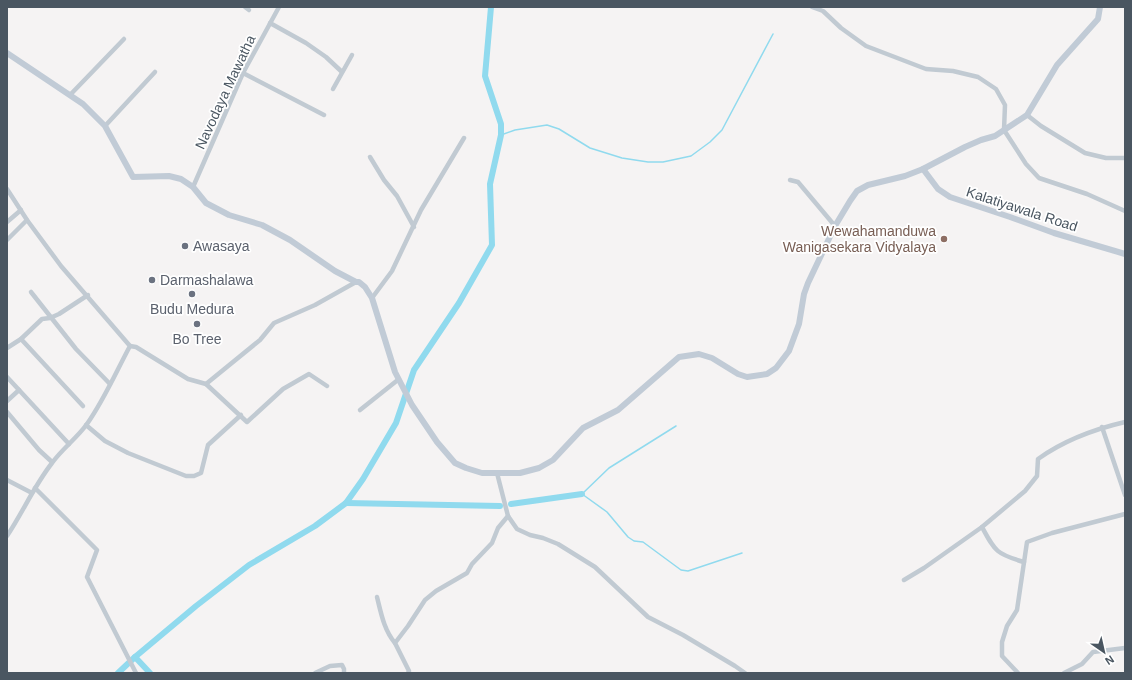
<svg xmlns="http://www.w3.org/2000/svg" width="1132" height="680" font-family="Helvetica,sans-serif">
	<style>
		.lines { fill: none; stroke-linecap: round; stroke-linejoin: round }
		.stream { stroke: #90daee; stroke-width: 1.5 }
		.canal { stroke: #90daee; stroke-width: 6 }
		.street { stroke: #c1cad2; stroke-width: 4.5 }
		.secondary { stroke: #c1cbd6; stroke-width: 6 }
		.education-dot { fill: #8d6e63; stroke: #fff; stroke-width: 1.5 }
		.worship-dot { fill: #6b7280; stroke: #fff; stroke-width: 1.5 }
		.labels { text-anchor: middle; stroke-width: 3.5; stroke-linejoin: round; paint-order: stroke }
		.street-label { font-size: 14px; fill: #4a5661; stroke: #fff }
		.education-label { font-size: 14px; fill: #785e54; stroke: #fff; text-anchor: end }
		.worship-label { font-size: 14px; fill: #5b616d; stroke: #fff; text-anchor: start }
	</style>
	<rect width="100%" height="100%" fill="#f5f3f3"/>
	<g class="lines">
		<!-- stream -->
		<g class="stream">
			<polyline points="501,135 515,130 547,125 559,129 590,148 622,158 648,162 663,162 691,156 710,142 722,130 773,34"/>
			<polyline points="676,426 609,468 582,494 607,512 628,537 634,541 643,542 681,570 688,571 742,553"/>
		</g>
		<!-- canal -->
		<g class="canal">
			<polyline points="346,503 500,506"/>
			<polyline points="511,504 582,494"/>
			<polyline points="135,657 150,673"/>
			<polyline points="118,673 135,657 196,606 249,565 315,526 346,503 363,479 396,423 414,370 459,303 492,245 490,184 501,135 501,124 485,76 491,7"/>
		</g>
		<!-- street -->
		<g class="street">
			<polyline points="245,7 249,10"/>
			<polyline points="812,7 823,11 841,28 866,46 926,69 953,71 978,77 996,89 1005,105 1004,130 1026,164 1039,178 1087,194 1125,211"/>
			<polyline points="270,23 306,43 326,57 342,72"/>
			<polyline points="243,73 324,115"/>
			<polyline points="333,89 352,55"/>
			<polyline points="70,95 124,39"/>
			<polyline points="1027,115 1041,126 1085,153 1106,158 1125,158"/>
			<polyline points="105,126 155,72"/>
			<polyline points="370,157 384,180 397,196 414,227"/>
			<polyline points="790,180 798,182 835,226"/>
			<polyline points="193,187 243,73 279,7"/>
			<path d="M7,189L27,220L61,266L130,346C116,372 104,400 87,424C77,438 62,449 52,463C34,486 23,512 7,536"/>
			<polyline points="7,222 21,210"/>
			<polyline points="7,240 27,220"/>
			<polyline points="31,292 76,349 110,384"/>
			<polyline points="372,298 392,271 421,210 464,138"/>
			<polyline points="21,339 83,406"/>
			<polyline points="130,346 136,347 188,379 206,384 260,340 274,323 315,305 356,282"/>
			<polyline points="7,348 21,339 42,319 50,318 59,314 88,295"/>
			<polyline points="7,377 69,444"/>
			<polyline points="206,384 247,422 283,389 309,374 327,386"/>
			<polyline points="7,401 19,390"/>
			<polyline points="360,410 399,379"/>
			<polyline points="7,412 39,450 52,462"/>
			<polyline points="86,425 105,441 128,453 186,476 194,476 201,473 208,445 241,415"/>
			<polyline points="1102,427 1125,495"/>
			<polyline points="497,473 508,516 517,529 530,535 543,538 558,544 595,567 648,617 683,635 735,666 745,673"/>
			<polyline points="7,480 32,493"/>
			<polyline points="35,488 97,550 87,577 136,673"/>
			<path d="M982,527C995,551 996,554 1024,562"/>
			<path d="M904,580L924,568L982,527L1025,491L1037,476L1038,459C1063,441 1095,429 1125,422"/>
			<path d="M377,597C381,613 384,630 395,643"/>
			<polyline points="315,673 330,666 342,665 344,669 344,673"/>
			<polyline points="408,673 409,671 395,643 408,626 425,600 436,591 467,573 472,564 492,543 498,528 508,516"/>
			<polyline points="1018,673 1002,656 1002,642 1007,626 1017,610 1027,542 1052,533 1125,514"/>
			<polyline points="1064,673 1082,664 1093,652 1125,648"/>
		</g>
		<!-- secondary -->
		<g class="secondary">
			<polyline points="7,53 83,104 105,126 133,177 169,176 181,179 193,187 206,203 229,215 262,225 290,240 335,271 356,282 359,282 365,287 372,298 395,372 412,405 437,442 455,463 466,468 482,473 520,473 539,468 553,460 583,428 618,410 679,357 699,354 712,358 738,374 747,377 767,374 776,368 789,351 799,324 804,294 808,283 835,226 850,201 857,191 868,185 905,176 923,169 965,147 981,140 995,136 1027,115 1057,65 1098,19 1100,7"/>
			<polyline points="923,169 938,189 950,197 1010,217 1054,233 1125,254"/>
		</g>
	</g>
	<!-- markers -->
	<circle class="education-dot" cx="944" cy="239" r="4"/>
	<g class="worship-dot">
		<circle cx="185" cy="246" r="4"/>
		<circle cx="152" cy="280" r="4"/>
		<circle cx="192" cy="294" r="4"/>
		<circle cx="197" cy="324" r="4"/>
	</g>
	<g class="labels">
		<!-- street labels -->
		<g class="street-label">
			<text transform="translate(225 92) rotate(-65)" y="5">Navodaya Mawatha</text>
			<text transform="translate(1022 209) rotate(18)" y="5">Kalatiyawala Road</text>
		</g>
		<!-- education labels -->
		<g class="education-label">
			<text x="936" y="236">Wewahamanduwa<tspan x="936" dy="16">Wanigasekara Vidyalaya</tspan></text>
		</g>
		<!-- worship labels -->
		<g class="worship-label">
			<text x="193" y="251">Awasaya</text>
			<text x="160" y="285">Darmashalawa</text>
			<text x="192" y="314" text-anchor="middle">Budu Medura</text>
			<text x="197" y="344" text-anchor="middle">Bo Tree</text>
		</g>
	</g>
	<!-- border -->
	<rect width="1132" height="680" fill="none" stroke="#4a5661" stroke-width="16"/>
	<!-- north arrow -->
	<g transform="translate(1104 652) rotate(146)" stroke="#ffffff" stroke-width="3" paint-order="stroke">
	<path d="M0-3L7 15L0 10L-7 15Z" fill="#4a5661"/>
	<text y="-6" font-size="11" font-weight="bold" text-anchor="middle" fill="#4a5661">N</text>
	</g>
</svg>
